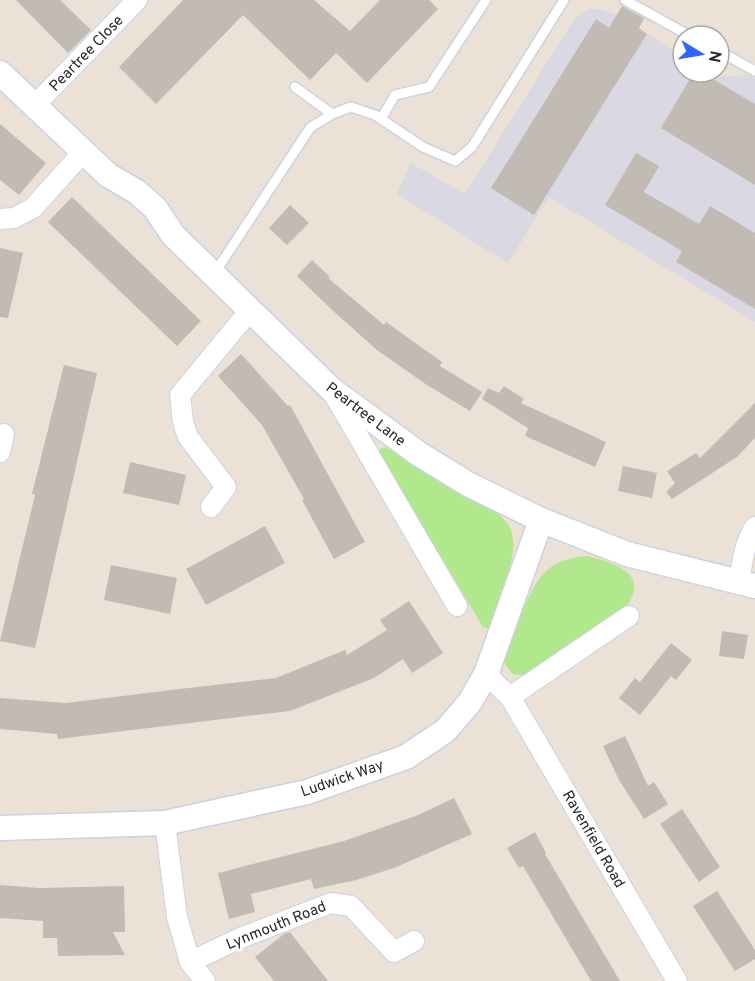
<svg xmlns="http://www.w3.org/2000/svg" width="755" height="981" font-family="Overpass,sans-serif">
	<style>
		.industrial { fill: #dad8e2 }
		.green { fill: #b2e88d }
		.building { fill: #c2bbb4 }
		.lines { fill: none; stroke-linecap: round; stroke-linejoin: round }
		.service-casing { stroke: #ccd1e2; stroke-width: 12 }
		.minor-casing { stroke: #ccd1e2; stroke-width: 22 }
		.tertiary-casing { stroke: #ccd1e2; stroke-width: 27 }
		.service { stroke: #fff; stroke-width: 9 }
		.minor { stroke: #fff; stroke-width: 20 }
		.tertiary { stroke: #fff; stroke-width: 24 }
		.labels { text-anchor: middle; stroke-width: 6; stroke-linejoin: round; paint-order: stroke }
		.street-label { font-size: 15px; fill: #272727; stroke: #fff }
	</style>
	<rect width="100%" height="100%" fill="#ebe1d6"/>
	<!-- industrial -->
	<polygon class="industrial" points="589,9 600,9 617,15 683,56 683,72 710,72 718,77 749,75 755,78 755,322 549,197 508,263 397,194 411,163 465,194 575,18"/>
	<!-- green -->
	<g class="green">
		<path d="M385,447C407,456 427,474 448,486C467,496 494,505 507,523C526,547 497,603 488,629L483,627L380,455V449Z"/>
		<path d="M589,556C614,564 652,573 625,608L526,675L513,674L504,663V656C513,635 530,585 546,571C558,560 574,557 589,556Z"/>
	</g>
	<!-- building -->
	<g class="building">
		<polygon points="16,0 60,0 91,30 68,53"/>
		<polygon points="183,0 314,0 350,31 380,0 429,0 438,9 367,83 336,53 310,80 243,15 156,104 119,67"/>
		<polygon points="622,6 644,18 639,28 647,34 534,215 491,188 596,19 609,28"/>
		<polygon points="694,72 701,72 755,104 755,185 661,128"/>
		<polygon points="0,124 46,163 19,195 0,180"/>
		<polygon points="636,153 659,166 644,192 699,224 710,206 755,233 755,309 676,262 682,251 605,205"/>
		<polygon points="72,197 201,321 177,346 48,222"/>
		<polygon points="290,205 309,223 287,245 269,228"/>
		<polygon points="0,248 23,253 8,318 0,317"/>
		<polygon points="312,260 330,277 328,278 384,325 386,322 442,362 440,366 482,392 470,411 427,385 377,350 331,309 297,276"/>
		<polygon points="241,354 288,406 290,405 365,542 334,559 302,500 304,499 262,425 218,376"/>
		<polygon points="64,365 97,373 35,648 0,641 35,495 32,494"/>
		<polygon points="504,386 524,399 521,403 606,442 595,467 525,436 528,428 482,399 488,388 499,393"/>
		<polygon points="755,403 755,438 737,457 672,499 666,492 675,483 667,471 696,453 700,458"/>
		<polygon points="130,462 186,475 179,505 123,493"/>
		<polygon points="623,466 657,473 652,498 618,491"/>
		<polygon points="265,526 285,563 206,605 186,569"/>
		<polygon points="111,565 177,578 170,614 104,600"/>
		<polygon points="409,601 443,653 412,673 403,659 374,678 290,711 58,739 57,734 0,729 0,698 66,703 171,690 276,678 345,650 347,655 387,630 380,620"/>
		<polygon points="722,631 748,635 744,659 719,656"/>
		<polygon points="671,643 692,660 676,680 671,676 640,715 619,698 635,678 640,682"/>
		<polygon points="625,736 648,786 654,782 668,804 644,819 619,780 603,746"/>
		<polygon points="454,798 472,834 394,868 356,880 314,889 311,879 251,894 255,912 229,919 218,873 344,841 418,815"/>
		<polygon points="682,809 720,867 699,882 660,824"/>
		<polygon points="535,832 546,853 545,854 620,981 591,981 523,866 519,868 507,848"/>
		<polygon points="0,885 39,888 124,886 125,932 113,932 125,955 58,956 57,938 43,938 43,921 0,918"/>
		<polygon points="717,891 755,950 755,959 735,971 693,906"/>
		<polygon points="290,932 328,981 274,981 255,957 284,934"/>
	</g>
	<g class="lines">
		<defs>
			<g id="service">
				<polyline points="625,0 690,36"/>
				<polyline points="719,51 755,71"/>
				<polyline points="295,87 332,114"/>
				<polyline points="381,119 395,95 429,87 486,0"/>
				<polyline points="214,274 310,128 332,114 351,107 375,115 423,147 455,161 472,147 564,0"/>
			</g>
			<g id="minor">
				<polyline points="34,106 137,0"/>
				<polyline points="0,219 14,218 33,208 84,151"/>
				<polyline points="333,393 457,606"/>
				<polyline points="0,452 4,434"/>
				<polyline points="211,507 226,487 188,437 183,422 180,395 251,309"/>
				<path d="M739,582C742,564 744,543 755,527"/>
				<polyline points="486,674 510,697 677,981"/>
				<polyline points="510,697 629,616"/>
				<polyline points="165,823 177,917 190,962 205,981"/>
				<polyline points="190,962 238,939 331,903 351,906 394,952 414,941"/>
			</g>
			<g id="tertiary">
				<polyline points="0,73 108,175 137,192 155,208 173,235 332,390 419,454 468,484 541,520 627,554 755,586"/>
				<polyline points="0,828 165,823 307,792 406,757 445,731 470,702 486,674 541,520"/>
			</g>
		</defs>
		<!-- service casing -->
		<use href="#service" class="service-casing"/>
		<!-- minor casing -->
		<use href="#minor" class="minor-casing"/>
		<!-- tertiary casing -->
		<use href="#tertiary" class="tertiary-casing"/>
		<!-- service -->
		<use href="#service" class="service"/>
		<!-- minor -->
		<use href="#minor" class="minor"/>
		<!-- tertiary -->
		<use href="#tertiary" class="tertiary"/>
	</g>
	<g class="labels">
		<!-- street labels -->
		<g class="street-label">
			<text transform="translate(86 53) rotate(-46)" y="5">Peartree Close</text>
			<text transform="translate(366 414) rotate(37)" y="5">Peartree Lane</text>
			<text transform="translate(342 778) rotate(-19)" y="5">Ludwick Way</text>
			<text transform="translate(594 839) rotate(60)" y="5">Ravenfield Road</text>
			<text transform="translate(276 925) rotate(-22)" y="5">Lynmouth Road</text>
		</g>
	</g>
	<!-- north arrow -->
	<g transform="translate(701 54) rotate(101)"><circle r="28" fill="#ffffff" stroke="#a9a9a9" stroke-width="1.5"/>
	<path d="M0-4.5L10 22L0 15L-10 22Z" fill="#3063ff"/>
	<text y="-9" font-size="16" font-weight="bold" text-anchor="middle" fill="#272727">N</text>
	</g>
</svg>
